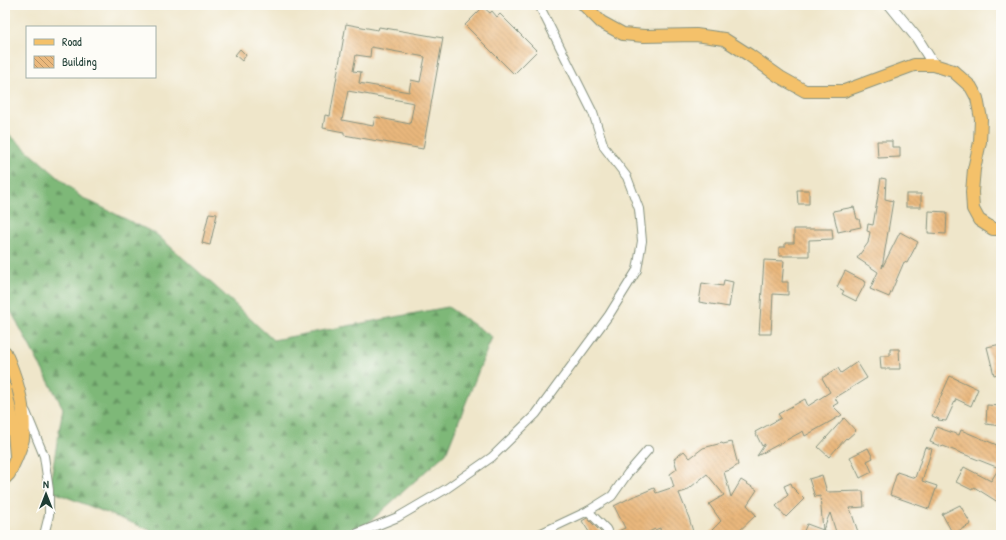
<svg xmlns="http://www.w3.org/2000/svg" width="1006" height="540" font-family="'Patrick Hand',sans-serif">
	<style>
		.forest { fill: url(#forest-firs); stroke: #4e7a56 }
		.building { fill: url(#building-back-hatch); fill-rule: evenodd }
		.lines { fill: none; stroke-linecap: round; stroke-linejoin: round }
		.minor-casing { stroke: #87927f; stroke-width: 10 }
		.tertiary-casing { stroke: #87927f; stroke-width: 12 }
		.primary-casing { stroke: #87927f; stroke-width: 14 }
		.minor { stroke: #fff; stroke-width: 8 }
		.tertiary { stroke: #fff; stroke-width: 10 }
		.primary { stroke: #f4c16a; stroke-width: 12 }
	</style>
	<defs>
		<pattern id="forest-firs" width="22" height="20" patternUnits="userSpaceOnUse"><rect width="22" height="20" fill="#7eb878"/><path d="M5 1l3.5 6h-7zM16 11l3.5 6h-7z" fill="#679763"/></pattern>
		<pattern id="building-back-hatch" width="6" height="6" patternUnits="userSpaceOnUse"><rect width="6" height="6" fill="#eab87d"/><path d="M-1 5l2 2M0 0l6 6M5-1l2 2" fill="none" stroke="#bd9767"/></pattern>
	</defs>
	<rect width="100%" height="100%" fill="#fdfcf7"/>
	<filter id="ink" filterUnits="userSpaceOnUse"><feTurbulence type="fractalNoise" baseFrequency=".025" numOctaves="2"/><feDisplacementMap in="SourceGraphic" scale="8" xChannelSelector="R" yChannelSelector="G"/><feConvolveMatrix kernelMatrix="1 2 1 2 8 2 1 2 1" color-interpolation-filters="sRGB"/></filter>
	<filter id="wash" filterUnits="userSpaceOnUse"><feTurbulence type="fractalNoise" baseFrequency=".012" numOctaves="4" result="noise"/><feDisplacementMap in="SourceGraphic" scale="16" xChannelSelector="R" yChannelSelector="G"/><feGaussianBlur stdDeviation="0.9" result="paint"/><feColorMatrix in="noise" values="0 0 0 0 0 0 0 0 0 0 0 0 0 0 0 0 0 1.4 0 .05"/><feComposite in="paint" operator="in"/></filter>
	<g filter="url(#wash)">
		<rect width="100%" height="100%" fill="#efe6ca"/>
		<!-- forest -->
		<polygon class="forest" points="5,131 81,197 156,234 227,297 273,340 448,307 492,337 446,453 355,535 154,535 150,530 49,490 63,408 5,300"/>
		<g id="blocks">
			<!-- building -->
			<g class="building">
				<polygon points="483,7 490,13 492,11 497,17 500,14 537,51 514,74 465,25"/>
				<path d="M346,24L378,30L379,27L443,38L423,149L344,135V132L323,128L325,115L330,116ZM371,47L425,57L420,82L411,80L409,92L359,83L361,72L353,71L356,55L370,57ZM348,91L414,103L410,124L375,117L373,126L342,120Z"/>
				<polygon points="240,49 246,55 242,61 235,55"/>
				<polygon points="877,141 892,141 892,147 900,147 900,157 878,158"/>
				<polygon points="881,178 886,179 885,199 893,201 882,268 900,232 918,242 907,263 904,262 889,297 870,289 878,272 857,258 868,243 870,232 867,231 868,224 873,225"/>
				<polygon points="797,190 809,190 809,204 798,204"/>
				<rect x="906" y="194" width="15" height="13"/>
				<polygon points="854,207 857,219 859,219 861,227 838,232 833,211"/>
				<polygon points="929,211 947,212 946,234 928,233"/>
				<polygon points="209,213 217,214 210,245 202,243"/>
				<polygon points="794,229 832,229 833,239 809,240 809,256 779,256 779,247 785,247 785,243 794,243"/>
				<polygon points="764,260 784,261 782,282 788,282 788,295 773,294 771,334 759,334"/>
				<polygon points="845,271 866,282 856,301 842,294 844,291 837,287"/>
				<polygon points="724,280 733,282 729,307 699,302 702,283 723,286"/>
				<polygon points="1001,344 1001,373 994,375 987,347"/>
				<polygon points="890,349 899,349 900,369 881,369 880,356 890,356"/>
				<polygon points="857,362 867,378 835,398 838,403 833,406 842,415 805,436 803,431 757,456 765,444 762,446 755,432 781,418 778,414 805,399 808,406 830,392 822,378 838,368 841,373"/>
				<polygon points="950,376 978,389 971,406 956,399 946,421 938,420 939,419 932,416"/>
				<polygon points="987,405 1001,406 1001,426 986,424"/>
				<polygon points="844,418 856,431 847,439 846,438 829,457 818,447"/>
				<polygon points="936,427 959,435 961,430 997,445 996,446 1001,448 1001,504 974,487 972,490 956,482 964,467 991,481 999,468 943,446 942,447 930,442"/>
				<polygon points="732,442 738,465 730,470 724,472 731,497 741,480 757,490 747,505 756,515 735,535 707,535 721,521 709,504 724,495 707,474 686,491 679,493 689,518 694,535 661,535 660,528 655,530 655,529 643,535 614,535 614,533 625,528 614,506 634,496 635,496 654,488 656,493 674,487 670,474 677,469 674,459 684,451 690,458 703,448 722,443 723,444"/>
				<polygon points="925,447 932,449 922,481 937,486 929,509 890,495 897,472 915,478"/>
				<polygon points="868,448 873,458 867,461 872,472 860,478 850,457"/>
				<polygon points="822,475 827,492 863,491 864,507 850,508 859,535 837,535 830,513 823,530 835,535 802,535 807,524 823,530 820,496 815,497 809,479"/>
				<polygon points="791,483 793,488 804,499 786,517 776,506 788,495 784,486"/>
				<polygon points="960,505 971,524 953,534 942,514"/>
				<polygon points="587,518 601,532 603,535 591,535 582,521"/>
			</g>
		</g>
	</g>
	<g filter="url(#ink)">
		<use href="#blocks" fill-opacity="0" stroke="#87927f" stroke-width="1"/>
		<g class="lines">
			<defs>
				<g id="minor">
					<polyline points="26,412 44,456 49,490 49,515 44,535"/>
					<polyline points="588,511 606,529 609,535"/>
					<polyline points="353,535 398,517 446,489 492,457 536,414 609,315 637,270 642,241 639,209 627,177 604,147 593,113 539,5"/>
					<polyline points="537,535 588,511 612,496 628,473 648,450"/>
				</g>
				<polyline id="tertiary" points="890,5 917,38 934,65"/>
				<g id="primary">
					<polyline points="584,5 601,22 623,34 644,36 696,35 724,39 749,55 780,77 805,91 844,91 914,65 934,65 953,71 971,87 977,98 981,119 980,142 974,169 972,192 973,209 979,220 993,229 1001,229"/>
					<path d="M5,352C14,372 21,392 23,414C24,423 24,431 23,439C20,451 14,463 9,474L5,478"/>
					<polyline points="5,388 13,423 16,455"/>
				</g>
			</defs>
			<!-- minor casing -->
			<use href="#minor" class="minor-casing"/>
			<!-- tertiary casing -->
			<use href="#tertiary" class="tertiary-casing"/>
			<!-- primary casing -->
			<use href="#primary" class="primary-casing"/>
			<!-- minor -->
			<use href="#minor" class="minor"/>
			<!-- tertiary -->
			<use href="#tertiary" class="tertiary"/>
			<!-- primary -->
			<use href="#primary" class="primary"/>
		</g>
	</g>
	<!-- margin -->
	<rect width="1006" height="540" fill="none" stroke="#fdfcf7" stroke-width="20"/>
	<!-- legend -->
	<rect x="26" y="26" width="130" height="52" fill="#fdfcf7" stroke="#a4b0a9"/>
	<rect x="34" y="39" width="20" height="6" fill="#f4c16a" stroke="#a4b0a9"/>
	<text x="62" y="46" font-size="12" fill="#1f3d34">Road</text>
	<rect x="34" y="56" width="20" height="12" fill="url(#building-back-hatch)" stroke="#a4b0a9"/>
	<text x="62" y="66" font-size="12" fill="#1f3d34">Building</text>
	<!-- north arrow -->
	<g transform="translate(46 494)" stroke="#fdfcf7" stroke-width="3" paint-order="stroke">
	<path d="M0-3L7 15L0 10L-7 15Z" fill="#1f3d34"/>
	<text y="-6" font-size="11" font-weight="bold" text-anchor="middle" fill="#1f3d34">N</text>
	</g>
</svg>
